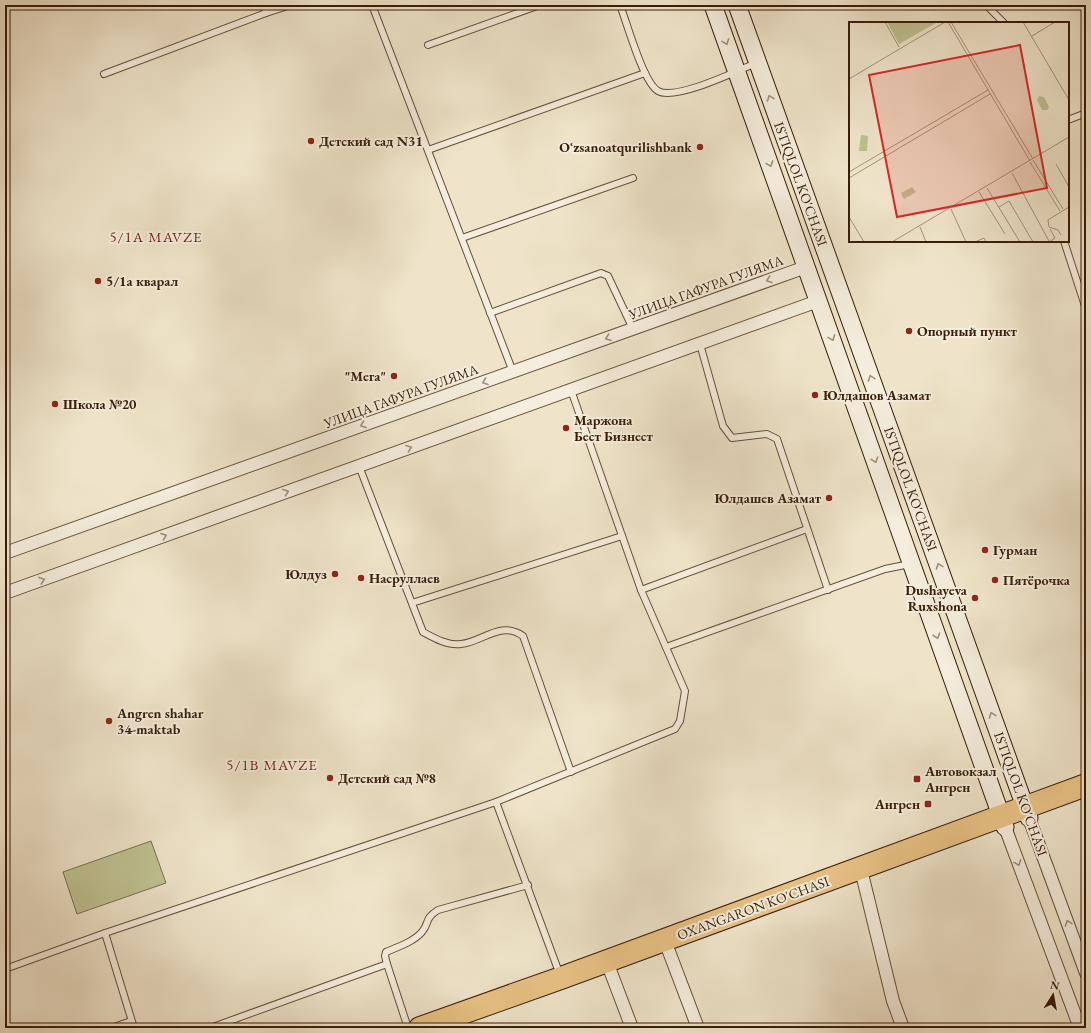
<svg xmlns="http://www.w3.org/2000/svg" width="1091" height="1033" font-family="'EB Garamond',serif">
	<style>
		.green { fill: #bfc293; stroke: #7c704d }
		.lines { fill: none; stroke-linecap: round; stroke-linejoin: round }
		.lane-casing { stroke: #664f38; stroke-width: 8 }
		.street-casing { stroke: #664f38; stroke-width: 14 }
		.secondary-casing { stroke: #381d07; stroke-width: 19 }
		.highway-casing { stroke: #381d07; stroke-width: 24 }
		.lane { stroke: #f5eddd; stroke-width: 6 }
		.street { stroke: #f5eddd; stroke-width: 12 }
		.secondary { stroke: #f5eddd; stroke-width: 17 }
		.highway { stroke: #e8c285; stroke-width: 22 }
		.oneway { stroke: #a08f7d }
		.poi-dot { fill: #8f2418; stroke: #f5eddd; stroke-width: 1.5 }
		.labels { text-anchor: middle; stroke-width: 4; stroke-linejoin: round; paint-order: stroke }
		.poi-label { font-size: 14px; font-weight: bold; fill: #381d07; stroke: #f5eddd; text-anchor: start }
		.street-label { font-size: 14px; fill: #381d07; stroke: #f5eddd }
		.neighbourhood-label { font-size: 15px; letter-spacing: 1px; fill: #7a1f14; stroke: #f5eddd }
		.inset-road { fill: none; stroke: #a6947c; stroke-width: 1 }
		.view { fill: #d62828; fill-opacity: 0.15; stroke: #d62828; stroke-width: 2 }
		.inset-edge { fill: none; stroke: #381d07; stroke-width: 2 }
	</style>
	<rect width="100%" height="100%" fill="#efe4ca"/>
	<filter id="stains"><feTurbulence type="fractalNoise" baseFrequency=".005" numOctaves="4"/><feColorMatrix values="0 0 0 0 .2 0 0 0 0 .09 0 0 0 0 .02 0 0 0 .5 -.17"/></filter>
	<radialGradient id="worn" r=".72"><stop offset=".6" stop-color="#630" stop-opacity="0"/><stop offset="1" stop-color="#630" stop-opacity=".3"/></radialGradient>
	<!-- green -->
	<polygon class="green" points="151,841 166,883 77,914 63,872"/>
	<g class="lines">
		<defs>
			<g id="lane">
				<polyline points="372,5 513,372"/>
				<path d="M620,5C627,23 643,82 658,91C675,101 737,71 756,63"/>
				<polyline points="986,5 1004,23"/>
				<polyline points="266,13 291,5"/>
				<polyline points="428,45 540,5"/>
				<polyline points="104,74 266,13 264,5"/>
				<polyline points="1068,120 1086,113"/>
				<polyline points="428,150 645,73"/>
				<polyline points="462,238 633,178"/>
				<polyline points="1064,241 1086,309"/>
				<polyline points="490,313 601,273 608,276 633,329"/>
				<polyline points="700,344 723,426 732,438 767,434 777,439 828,590"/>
				<path d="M359,466L423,632C434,638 448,646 461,644C483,642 500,620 523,636L571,772"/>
				<polyline points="641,590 807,529"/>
				<polyline points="412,603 622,536"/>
				<polyline points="666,647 885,569 910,564"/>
				<polyline points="496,802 560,975"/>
				<polyline points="105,933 134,1028"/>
				<polyline points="5,969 105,933 496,802 675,729 680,721 685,691 641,590 571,390"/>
				<polyline points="111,1028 131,1021"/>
				<polyline points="210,1028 387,964"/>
				<path d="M408,1028L387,964L385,956L386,952C398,947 413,942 422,932C430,922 424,919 438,910L528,885"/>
			</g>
			<g id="street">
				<polyline points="5,553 806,267"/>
				<polyline points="5,593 818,301"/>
				<polyline points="1029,818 1086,973"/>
				<polyline points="1005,827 1080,1028"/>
				<polyline points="863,878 893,1001 903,1028"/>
				<polyline points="668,949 698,1028"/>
				<polyline points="610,970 632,1028"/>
			</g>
			<g id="secondary">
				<polyline points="713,5 1005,827"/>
				<polyline points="737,5 1029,818"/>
			</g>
			<polyline id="highway" points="420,1028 561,978 1086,785"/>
		</defs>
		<!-- lane casing -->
		<use href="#lane" class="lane-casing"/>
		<!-- street casing -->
		<use href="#street" class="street-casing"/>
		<!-- secondary casing -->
		<use href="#secondary" class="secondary-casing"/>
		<!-- highway casing -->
		<use href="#highway" class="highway-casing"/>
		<!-- lane -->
		<use href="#lane" class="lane"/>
		<!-- street -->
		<use href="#street" class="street"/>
		<!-- secondary -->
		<use href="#secondary" class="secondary"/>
		<!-- highway -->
		<use href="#highway" class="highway"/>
	</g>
	<!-- one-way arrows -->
	<defs><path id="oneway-chevron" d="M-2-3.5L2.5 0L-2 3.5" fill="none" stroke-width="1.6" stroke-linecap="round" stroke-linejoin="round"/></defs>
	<g class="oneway">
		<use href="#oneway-chevron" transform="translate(726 42) rotate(70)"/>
		<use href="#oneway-chevron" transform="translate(770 98) rotate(-110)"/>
		<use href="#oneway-chevron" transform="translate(770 164) rotate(70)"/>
		<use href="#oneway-chevron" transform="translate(769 280) rotate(160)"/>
		<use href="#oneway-chevron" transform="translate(608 338) rotate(160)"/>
		<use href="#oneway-chevron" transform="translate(832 338) rotate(70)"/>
		<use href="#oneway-chevron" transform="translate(871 378) rotate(-110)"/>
		<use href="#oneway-chevron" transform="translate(485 382) rotate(160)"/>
		<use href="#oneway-chevron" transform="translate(363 425) rotate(160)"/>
		<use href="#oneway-chevron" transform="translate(409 448) rotate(-20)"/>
		<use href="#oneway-chevron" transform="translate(875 460) rotate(71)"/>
		<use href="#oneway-chevron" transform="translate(286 492) rotate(-20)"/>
		<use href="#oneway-chevron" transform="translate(164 536) rotate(-20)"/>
		<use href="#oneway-chevron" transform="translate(939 566) rotate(-110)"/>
		<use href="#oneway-chevron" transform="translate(42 580) rotate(-20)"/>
		<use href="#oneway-chevron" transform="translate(937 636) rotate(71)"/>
		<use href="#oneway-chevron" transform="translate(992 715) rotate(-110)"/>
		<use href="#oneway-chevron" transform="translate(1018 863) rotate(69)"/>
		<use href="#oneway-chevron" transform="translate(1068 923) rotate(-110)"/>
	</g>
	<!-- markers -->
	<g class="poi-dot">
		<circle cx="311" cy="141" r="4"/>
		<circle cx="700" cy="147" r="4"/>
		<circle cx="98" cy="281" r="4"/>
		<circle cx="909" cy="331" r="4"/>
		<circle cx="394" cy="376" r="4"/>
		<circle cx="815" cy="395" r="4"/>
		<circle cx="55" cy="404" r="4"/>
		<circle cx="566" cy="428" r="4"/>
		<circle cx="829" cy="498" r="4"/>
		<circle cx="985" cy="550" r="4"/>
		<circle cx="335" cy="574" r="4"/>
		<circle cx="361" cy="578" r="4"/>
		<circle cx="995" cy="580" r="4"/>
		<circle cx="975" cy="598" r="4"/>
		<circle cx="109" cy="721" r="4"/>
		<circle cx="330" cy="778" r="4"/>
		<rect x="913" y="775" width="8" height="8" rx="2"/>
		<rect x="924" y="800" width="8" height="8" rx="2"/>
	</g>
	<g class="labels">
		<!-- poi labels -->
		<g class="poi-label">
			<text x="319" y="146">Детский сад N31</text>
			<text x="692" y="152" text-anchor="end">Oʻzsanoatqurilishbank</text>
			<text x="106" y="286">5/1а кварал</text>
			<text x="917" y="336">Опорный пункт</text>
			<text x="386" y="381" text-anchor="end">"Мега"</text>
			<text x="823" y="400">Юлдашов Азамат</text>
			<text x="63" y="409">Школа №20</text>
			<text x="574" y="425">Маржона<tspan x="574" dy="16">Бест Бизнест</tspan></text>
			<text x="821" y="503" text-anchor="end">Юлдашев Азамат</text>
			<text x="993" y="555">Гурман</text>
			<text x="327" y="579" text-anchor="end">Юлдуз</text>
			<text x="369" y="583">Насруллаев</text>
			<text x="1003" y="585">Пятёрочка</text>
			<text x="967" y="595" text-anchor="end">Dushayeva<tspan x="967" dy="16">Ruxshona</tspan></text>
			<text x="117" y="718">Angren shahar<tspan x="117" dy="16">34-maktab</tspan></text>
			<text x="925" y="776">Автовокзал<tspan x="925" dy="16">Ангрен</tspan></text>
			<text x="338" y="783">Детский сад №8</text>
			<text x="920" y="809" text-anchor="end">Ангрен</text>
		</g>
		<!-- street labels -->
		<g class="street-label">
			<text transform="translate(801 184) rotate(70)" y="5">ISTIQLOL KO'CHASI</text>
			<text transform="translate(706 287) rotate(-20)" y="5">УЛИЦА ГАФУРА ГУЛЯМА</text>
			<text transform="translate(401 396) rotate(-20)" y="5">УЛИЦА ГАФУРА ГУЛЯМА</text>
			<text transform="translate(911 489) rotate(70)" y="5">ISTIQLOL KO'CHASI</text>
			<text transform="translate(1021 794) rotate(70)" y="5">ISTIQLOL KO'CHASI</text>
			<text transform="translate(753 908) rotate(-20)" y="5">OXANGARON KO'CHASI</text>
		</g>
		<!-- neighbourhood labels -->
		<g class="neighbourhood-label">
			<text x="156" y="242">5/1A MAVZE</text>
			<text x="272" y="770">5/1B MAVZE</text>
		</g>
	</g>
	<!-- overview -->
	<g transform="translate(849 22)">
		<rect width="220" height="220" fill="#efe4ca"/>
		<path d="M38,0H87V1L50,22ZM190,74L195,75L200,85L198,88H193L188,78ZM12,113L19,114L18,129H10ZM63,165L67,170L55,177L52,171Z" fill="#bfc293"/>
		<path class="inset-road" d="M36,0L50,25M99,0L181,139M102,0L184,137M174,0L220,78M183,14L206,0M0,57L96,0M184,138L214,187M181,140L211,189M207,142L220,165M0,150L139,68M163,151L200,219M0,156L141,72M138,166L171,220M130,170L156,212M150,185L160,179L184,220M102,187L117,220M0,195L15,220M71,205L77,220M212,213L209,208L200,205L199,198L220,185M43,220L220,115M126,220L135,216L137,220M200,220L206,216L201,207"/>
		<path class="view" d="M171,23L198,166L48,195L20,53Z"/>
		<rect width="220" height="220" class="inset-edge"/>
	</g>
	<!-- margin -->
	<rect width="1091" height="1033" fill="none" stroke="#efe4ca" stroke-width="20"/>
	<rect x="6" y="6" width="1079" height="1021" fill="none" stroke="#381d07" stroke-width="2"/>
	<rect x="10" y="10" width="1071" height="1013" fill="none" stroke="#381d07"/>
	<!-- north arrow -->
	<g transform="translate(1053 995) rotate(11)" stroke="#f5eddd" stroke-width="3" paint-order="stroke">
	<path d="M0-3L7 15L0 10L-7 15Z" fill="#381d07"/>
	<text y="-6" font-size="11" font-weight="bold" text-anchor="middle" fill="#381d07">N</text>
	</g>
	<rect width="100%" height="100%" filter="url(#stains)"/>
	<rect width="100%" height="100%" fill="url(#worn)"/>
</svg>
